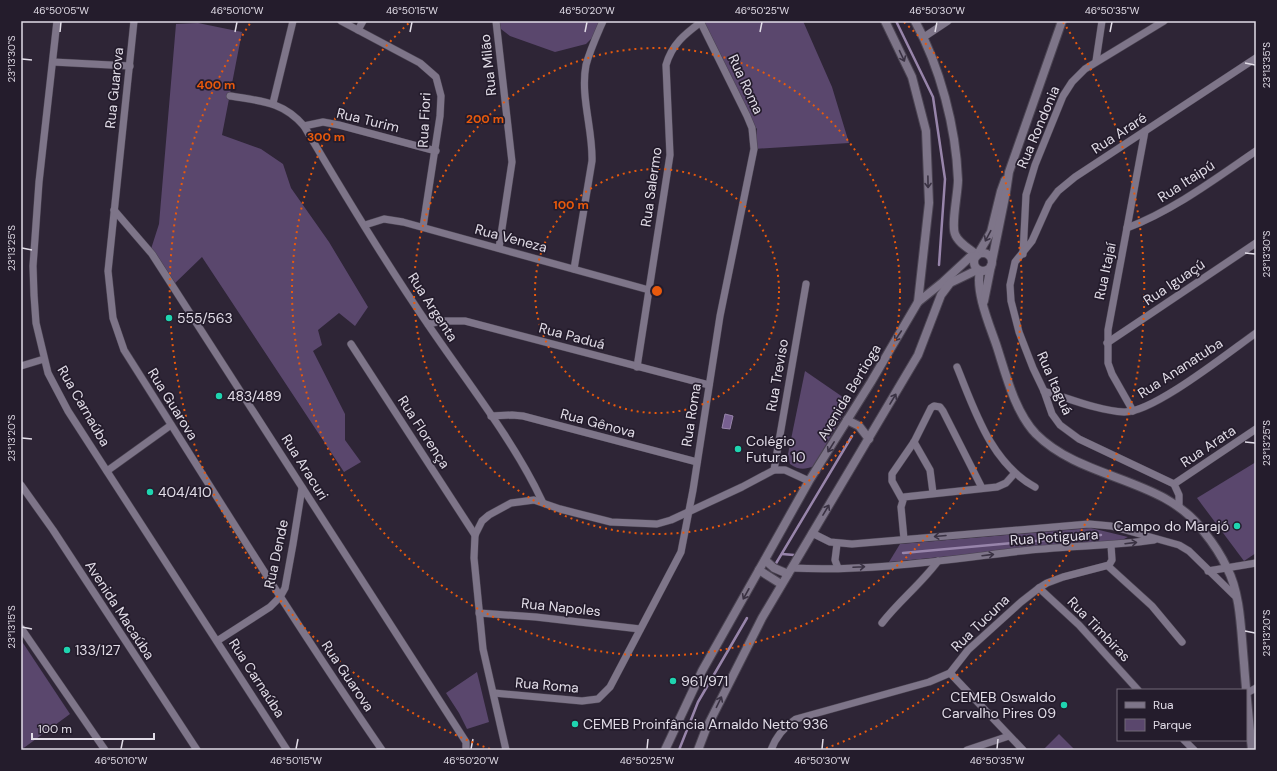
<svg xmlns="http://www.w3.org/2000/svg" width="1277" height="771" font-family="'DM Sans',sans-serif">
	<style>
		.green { fill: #5a476d }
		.water { fill: #786091; stroke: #9885ab }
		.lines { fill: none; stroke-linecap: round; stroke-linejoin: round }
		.stream { stroke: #9885ab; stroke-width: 2.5 }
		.minor-casing { stroke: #4b4452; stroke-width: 8 }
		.tertiary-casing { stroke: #4b4452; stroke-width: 10 }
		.minor { stroke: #7e7589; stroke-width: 7 }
		.tertiary { stroke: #7e7589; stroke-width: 8 }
		.oneway { stroke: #3a3243 }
		.ticks { fill: none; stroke: #e1dce7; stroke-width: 1.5 }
		.ring { fill: none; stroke: #e8590c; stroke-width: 2; stroke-dasharray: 2 4 }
		.poi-dot { fill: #1fd5b0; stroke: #241c2c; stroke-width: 1.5 }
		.labels { text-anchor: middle; stroke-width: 3.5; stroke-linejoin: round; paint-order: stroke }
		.street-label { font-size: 14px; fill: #e1dce7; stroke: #241c2c }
		.poi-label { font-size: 14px; fill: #e1dce7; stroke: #241c2c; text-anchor: start }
		.centre { fill: #e8590c; stroke: #241c2c; stroke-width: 2 }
		.ring-label { font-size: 12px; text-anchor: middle; font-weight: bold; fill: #e8590c; stroke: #241c2c; stroke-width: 3.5; stroke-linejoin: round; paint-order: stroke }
		.neatline { fill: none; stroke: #e1dce7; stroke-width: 1.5 }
		.ticks-label { font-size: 10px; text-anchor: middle; fill: #e1dce7 }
	</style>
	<rect width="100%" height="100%" fill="#2e2536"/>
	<!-- green -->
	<g class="green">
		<polygon points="496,21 603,21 599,31 586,44 555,52 510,36 497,26"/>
		<polygon points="701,21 803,21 832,87 849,143 754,149 757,129 747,116"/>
		<polygon points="198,23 242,32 222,135 261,149 283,164 291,188 329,242 368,307 355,326 339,313 318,330 322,345 313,351 345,414 345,440 361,462 344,472 202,257 172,286 151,249 159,224 176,24"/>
		<path d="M805,371L850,402L814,466C804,470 799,470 790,464L788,454Z"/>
		<polygon points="1256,462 1256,553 1244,561 1197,498"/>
		<polygon points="1091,528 1128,537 1122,540 889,562 900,544"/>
		<polygon points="21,640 70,714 21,750"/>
		<polygon points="477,672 489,722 467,729 459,713 446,693"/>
		<polygon points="1059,734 1075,750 1043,750"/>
	</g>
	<!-- water -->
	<polygon class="water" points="725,414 733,416 730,429 722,428"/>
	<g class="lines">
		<!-- stream -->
		<g class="stream">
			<polyline points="896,21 933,97 945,179 939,265"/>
			<polyline points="903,553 1101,535"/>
			<polyline points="782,554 794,555"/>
			<polyline points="775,565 852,436"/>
			<polyline points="679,750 698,702 747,618"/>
		</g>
		<defs>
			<g id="minor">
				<polyline points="57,21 39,182 33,266 34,295 36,323 48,373 68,411 287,750"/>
				<path d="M134,21L108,271L113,318L124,350C209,484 292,619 382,750"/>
				<polyline points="341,21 420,63 436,77 441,96 440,116 423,227"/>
				<polyline points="496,21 512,162 499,248"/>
				<polyline points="358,30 363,21"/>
				<polyline points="924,37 948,21"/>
				<polyline points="1096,61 1102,21"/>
				<polyline points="53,62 130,66"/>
				<path d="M230,96C260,101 283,101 304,126L323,122L339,125L436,151"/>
				<polyline points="273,103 293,21"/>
				<path d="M304,126C344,194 385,262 429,326C467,382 514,441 542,501"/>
				<polyline points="114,210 152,254 466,742 466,750"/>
				<polyline points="365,225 384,219 403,222 649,290"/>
				<path d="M1127,228C1174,210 1215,179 1256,151"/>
				<polyline points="1023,254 1026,195 1035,165 1063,96 1072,82 1085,69 1164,21"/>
				<path d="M574,269L592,161C593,130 580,96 586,65C590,50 597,35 603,21"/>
				<polyline points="428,324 442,321 465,321 709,385"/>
				<polyline points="1107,343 1256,243"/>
				<polyline points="351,344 475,535"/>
				<polyline points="21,366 44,359"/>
				<path d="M637,367L670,155L666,65C672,44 685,34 701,22"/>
				<path d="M957,367C975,411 991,463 1035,487"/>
				<path d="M1044,391C1068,398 1099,411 1124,412C1153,413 1229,352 1256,333"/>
				<polyline points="1133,411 1112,374 1108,363 1108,330 1145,131"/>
				<polyline points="491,416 512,415 523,416 697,462"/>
				<polyline points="914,442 930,470 933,493"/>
				<polyline points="774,470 806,284"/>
				<polyline points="107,471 171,425"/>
				<polyline points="1174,484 1256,429"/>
				<polyline points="21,485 53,530 197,750"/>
				<polyline points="902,499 892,481 892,474 914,442 931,408 934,406 940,407 943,411 982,488"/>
				<polyline points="1179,506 1179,495 1174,484 1079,439 1060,425 1052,414 1044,391 1033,368 1019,332 1011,301 1010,285 1015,262 1032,241 1049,203 1058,191 1075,177 1256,58"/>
				<polyline points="812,533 830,542 852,544 1089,524 1111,526 1179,545 1189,551 1236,597"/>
				<polyline points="904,539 901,507 904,497 997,487 1006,483 1014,474"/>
				<polyline points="837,544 835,560 838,568"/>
				<polyline points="1108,566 1152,606 1182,642"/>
				<path d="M792,568C869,572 945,560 1021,551C1065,546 1110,546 1154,540"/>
				<polyline points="1208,571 1256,563"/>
				<polyline points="1039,588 1079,625 1138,690"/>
				<polyline points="479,613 536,617 640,629"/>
				<path d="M882,623C899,601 921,584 938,561"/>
				<polyline points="21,628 105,750"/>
				<polyline points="217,641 270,607 280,597 285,588 293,544 302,488"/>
				<polyline points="950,673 1023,750"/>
				<polyline points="494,693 582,701 598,699 610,687 681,552 693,490 720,316 754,149 752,128 747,116 700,21"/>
				<polyline points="1247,693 1256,688"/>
				<polyline points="1184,740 1194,750"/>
				<polyline points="506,750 483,649 474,558 475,535 482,521 489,515 511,503 534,500 560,509 611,522 657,524 671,520 742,487 774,470 785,470 809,481"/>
				<path d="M771,750C776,736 784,727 796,719L929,682L950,673L968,650L1021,602L1039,588L1047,583L1063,577L1109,565L1112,560L1111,545"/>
				<polyline points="967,750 1009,736"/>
			</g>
			<g id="tertiary">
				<path d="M915,21C940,67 956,127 958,180C958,193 951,224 955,234C958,243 970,249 977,255"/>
				<circle cx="983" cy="262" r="9"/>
				<polyline points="978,254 991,232 1001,191 1005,180"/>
				<polyline points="992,261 1006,192 1009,172 1062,21"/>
				<path d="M980,271C975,292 990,326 997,347C1006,375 1015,412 1036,434C1083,481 1165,477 1204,532C1213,543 1221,555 1227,568C1241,594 1241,633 1244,663C1246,692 1249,721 1252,750"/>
				<polyline points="984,301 991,266"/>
				<polyline points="918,302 943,282 970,257 976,256"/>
				<polyline points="847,420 859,426 869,439"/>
				<polyline points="765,560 774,568 788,574"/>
				<polyline points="759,570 781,584"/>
				<polyline points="665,750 702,671 759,570 809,481 871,382 918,302 929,203 926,131 912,77 885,21"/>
				<polyline points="698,750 706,729 762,618 918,355 941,295 950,283 977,270"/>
			</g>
		</defs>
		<!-- minor casing -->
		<use href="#minor" class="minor-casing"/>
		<!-- tertiary casing -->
		<use href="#tertiary" class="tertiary-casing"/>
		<!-- minor -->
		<use href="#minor" class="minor"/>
		<!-- tertiary -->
		<use href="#tertiary" class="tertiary"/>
	</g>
	<!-- one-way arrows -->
	<defs><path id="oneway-shaft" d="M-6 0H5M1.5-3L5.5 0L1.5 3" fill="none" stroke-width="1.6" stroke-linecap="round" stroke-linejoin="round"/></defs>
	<g class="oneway">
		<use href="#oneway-shaft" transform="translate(902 56) rotate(65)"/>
		<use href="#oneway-shaft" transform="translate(928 182) rotate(89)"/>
		<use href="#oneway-shaft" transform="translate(988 236) rotate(118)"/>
		<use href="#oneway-shaft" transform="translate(898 336) rotate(124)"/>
		<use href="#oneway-shaft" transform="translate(893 399) rotate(-59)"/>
		<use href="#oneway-shaft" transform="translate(831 447) rotate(122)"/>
		<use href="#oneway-shaft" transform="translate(826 510) rotate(-59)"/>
		<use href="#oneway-shaft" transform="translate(940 536) rotate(175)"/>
		<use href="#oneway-shaft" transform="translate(1131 543) rotate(-7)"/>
		<use href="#oneway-shaft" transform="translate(988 555) rotate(-7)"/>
		<use href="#oneway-shaft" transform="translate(859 567) rotate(-3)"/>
		<use href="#oneway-shaft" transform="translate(746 594) rotate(119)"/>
		<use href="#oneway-shaft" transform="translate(719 702) rotate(-64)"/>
	</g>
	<!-- ticks -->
	<path class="ticks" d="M60,32L61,22M235,32L237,22M410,32L412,22M585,32L587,22M760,32L762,22M935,32L937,22M1110,32L1112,22M22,59L32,60M1245,63L1255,65M22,248L32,250M1245,253L1255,254M22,438L32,439M1245,442L1255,443M22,627L32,629M1245,631L1255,633M121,749L123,739M296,749L298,739M471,749L473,739M647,749L648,739M822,749L823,739M997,749L998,739"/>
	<!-- distance rings -->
	<g class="ring">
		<circle cx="657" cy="291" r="122"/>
		<circle cx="657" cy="291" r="243"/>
		<path d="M904 22A365 365 0 1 1 410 22"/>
		<path d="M490 749A487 487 0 0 1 251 22M1063 22A487 487 0 0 1 824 749"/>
	</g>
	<!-- markers -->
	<g class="poi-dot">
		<circle cx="169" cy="318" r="4"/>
		<circle cx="219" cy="396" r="4"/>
		<circle cx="738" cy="449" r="4"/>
		<circle cx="150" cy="492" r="4"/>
		<circle cx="1237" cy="526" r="4"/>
		<circle cx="67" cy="650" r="4"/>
		<circle cx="673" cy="681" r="4"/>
		<circle cx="1064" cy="705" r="4"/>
		<circle cx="575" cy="724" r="4"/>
	</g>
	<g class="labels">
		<!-- street labels -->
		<g class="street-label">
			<text transform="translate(488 65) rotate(-96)" y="5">Rua Milão</text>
			<text transform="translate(746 84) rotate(65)" y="5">Rua Roma</text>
			<text transform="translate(114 88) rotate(-84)" y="5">Rua Guarova</text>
			<text transform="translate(368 120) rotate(14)" y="5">Rua Turim</text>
			<text transform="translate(424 120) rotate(-87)" y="5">Rua Fiori</text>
			<text transform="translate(1038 127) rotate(-67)" y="5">Rua Rondonia</text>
			<text transform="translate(1119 133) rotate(-33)" y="5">Rua Araré</text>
			<text transform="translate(1186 181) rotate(-33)" y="5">Rua Itaipú</text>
			<text transform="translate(651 187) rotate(-82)" y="5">Rua Salermo</text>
			<text transform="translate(511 238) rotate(15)" y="5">Rua Veneza</text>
			<text transform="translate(1105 271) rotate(-78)" y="5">Rua Itajaí</text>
			<text transform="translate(1174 282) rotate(-34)" y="5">Rua Iguaçú</text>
			<text transform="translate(433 307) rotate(57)" y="5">Rua Argenta</text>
			<text transform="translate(572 336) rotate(15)" y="5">Rua Paduá</text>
			<text transform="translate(1180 368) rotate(-33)" y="5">Rua Ananatuba</text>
			<text transform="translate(777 375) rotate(-80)" y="5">Rua Treviso</text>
			<text transform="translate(1055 383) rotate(66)" y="5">Rua Itaguá</text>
			<text transform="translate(849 392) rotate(-59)" y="5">Avenida Bertioga</text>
			<text transform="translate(173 404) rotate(58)" y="5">Rua Guarova</text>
			<text transform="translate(84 406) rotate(60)" y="5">Rua Carnaúba</text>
			<text transform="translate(691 415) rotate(-81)" y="5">Rua Roma</text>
			<text transform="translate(598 423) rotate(15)" y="5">Rua Gênova</text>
			<text transform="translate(424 432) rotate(57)" y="5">Rua Florença</text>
			<text transform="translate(1208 446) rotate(-34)" y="5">Rua Arata</text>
			<text transform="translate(305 467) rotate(58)" y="5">Rua Aracuri</text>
			<text transform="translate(1054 537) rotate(-4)" y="5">Rua Potiguara</text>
			<text transform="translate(276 554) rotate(-78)" y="5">Rua Dende</text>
			<text transform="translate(561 607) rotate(6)" y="5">Rua Napoles</text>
			<text transform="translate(120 610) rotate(57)" y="5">Avenida Macaúba</text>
			<text transform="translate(980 623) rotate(-44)" y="5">Rua Tucuna</text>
			<text transform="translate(1099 629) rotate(46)" y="5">Rua Timbiras</text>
			<text transform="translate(348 676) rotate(56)" y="5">Rua Guarova</text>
			<text transform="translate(257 678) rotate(57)" y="5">Rua Carnaúba</text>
			<text transform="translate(547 685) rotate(5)" y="5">Rua Roma</text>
		</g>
		<!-- poi labels -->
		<g class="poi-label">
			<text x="177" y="323">555/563</text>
			<text x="227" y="401">483/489</text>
			<text x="746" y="446">Colégio<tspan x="746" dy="16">Futura 10</tspan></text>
			<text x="158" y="497">404/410</text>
			<text x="1229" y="531" text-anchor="end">Campo do Marajó</text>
			<text x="75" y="655">133/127</text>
			<text x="681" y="686">961/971</text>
			<text x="1056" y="702" text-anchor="end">CEMEB Oswaldo<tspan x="1056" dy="16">Carvalho Pires 09</tspan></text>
			<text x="583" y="729">CEMEB Proinfância Arnaldo Netto 936</text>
		</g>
	</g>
	<circle cx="657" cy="291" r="6" class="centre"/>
	<g class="ring-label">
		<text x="216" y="89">400 m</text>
		<text x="485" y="123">200 m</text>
		<text x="326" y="141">300 m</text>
		<text x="571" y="209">100 m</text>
	</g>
	<!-- border -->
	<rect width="1277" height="771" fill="none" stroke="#241c2c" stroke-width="44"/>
	<!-- legend -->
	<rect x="1117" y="689" width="130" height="52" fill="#241c2c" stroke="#706977"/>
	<rect x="1125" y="702" width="20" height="6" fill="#7e7589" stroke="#706977"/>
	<text x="1153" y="709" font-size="12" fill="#e1dce7">Rua</text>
	<rect x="1125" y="719" width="20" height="12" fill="#5a476d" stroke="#706977"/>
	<text x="1153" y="729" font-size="12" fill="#e1dce7">Parque</text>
	<!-- scale -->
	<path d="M32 733v6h122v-6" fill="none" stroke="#e1dce7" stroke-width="2"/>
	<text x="38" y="733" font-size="12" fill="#e1dce7" stroke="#241c2c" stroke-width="3" paint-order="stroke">100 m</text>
	<rect x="22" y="22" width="1233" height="727" class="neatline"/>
	<g class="ticks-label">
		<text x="61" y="14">46°50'05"W</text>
		<text x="237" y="14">46°50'10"W</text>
		<text x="412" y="14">46°50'15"W</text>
		<text x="587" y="14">46°50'20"W</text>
		<text x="762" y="14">46°50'25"W</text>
		<text x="937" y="14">46°50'30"W</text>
		<text x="1112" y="14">46°50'35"W</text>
		<text transform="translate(11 59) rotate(-90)" y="4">23°13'30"S</text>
		<text transform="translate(1266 65) rotate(-90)" y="4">23°13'35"S</text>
		<text transform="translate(11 248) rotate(-90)" y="4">23°13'25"S</text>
		<text transform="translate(1266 254) rotate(-90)" y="4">23°13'30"S</text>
		<text transform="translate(11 438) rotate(-90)" y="4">23°13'20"S</text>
		<text transform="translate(1266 443) rotate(-90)" y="4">23°13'25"S</text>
		<text transform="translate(11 627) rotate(-90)" y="4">23°13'15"S</text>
		<text transform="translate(1266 633) rotate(-90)" y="4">23°13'20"S</text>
		<text x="121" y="764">46°50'10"W</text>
		<text x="296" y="764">46°50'15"W</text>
		<text x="471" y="764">46°50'20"W</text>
		<text x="647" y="764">46°50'25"W</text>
		<text x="822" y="764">46°50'30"W</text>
		<text x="997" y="764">46°50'35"W</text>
	</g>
</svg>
